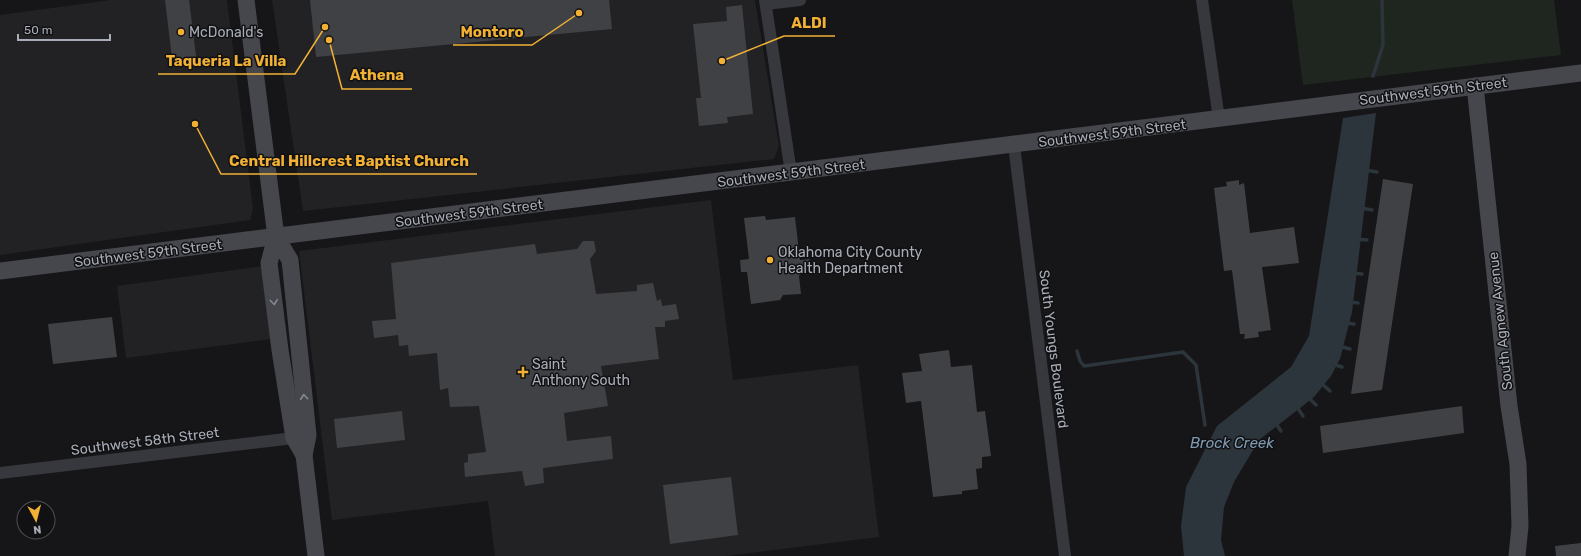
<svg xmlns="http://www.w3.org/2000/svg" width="1581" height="556" font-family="Rubik,sans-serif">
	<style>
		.built { fill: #222225 }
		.green { fill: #1e261f }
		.water { fill: #2c353c }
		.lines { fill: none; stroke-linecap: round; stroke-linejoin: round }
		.stream { stroke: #2c353c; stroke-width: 3.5 }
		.building { fill: #404145 }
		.street { stroke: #37383d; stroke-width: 12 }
		.secondary { stroke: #45474d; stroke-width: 17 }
		.oneway { stroke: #858993 }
		.poi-dot { fill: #f2b134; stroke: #111113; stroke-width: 1.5 }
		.labels { text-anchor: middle; stroke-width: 3; stroke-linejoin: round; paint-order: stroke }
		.poi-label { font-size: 14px; fill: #a8adb8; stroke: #111113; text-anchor: start }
		.street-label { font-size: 14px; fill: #a8adb8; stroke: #111113 }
		.water-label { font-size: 15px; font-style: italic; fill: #7f9bb3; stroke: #111113 }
		.leader { fill: none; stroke: #f2b134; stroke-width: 1.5 }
		.callout-dot { fill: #f2b134; stroke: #111113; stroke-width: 1.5 }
		.callout-label { font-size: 15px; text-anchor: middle; font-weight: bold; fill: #f2b134; stroke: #111113; stroke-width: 3; stroke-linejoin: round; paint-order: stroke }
	</style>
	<rect width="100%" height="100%" fill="#161618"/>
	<!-- built -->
	<g class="built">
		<polygon points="111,0 227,0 253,208 250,220 0,255 0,15"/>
		<polygon points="272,0 755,0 779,146 774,159 303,211"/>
		<polygon points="711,200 733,380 858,365 879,537 726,556 495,556 488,501 332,520 299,251"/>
		<polygon points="263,266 272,339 126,358 117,286"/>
	</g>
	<!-- green -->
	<polygon class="green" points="1292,0 1554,0 1561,55 1303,85"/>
	<!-- water -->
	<polygon class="water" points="1376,113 1352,312 1340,359 1331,376 1314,397 1259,440 1234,482 1224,507 1221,540 1225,556 1184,556 1181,526 1186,487 1217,426 1291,367 1309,336 1343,118"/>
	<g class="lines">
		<!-- stream -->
		<g class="stream">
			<polyline points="1373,76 1383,45 1382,0"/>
			<polyline points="1365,170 1377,172"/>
			<polyline points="1361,208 1372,210"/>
			<polyline points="1356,239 1367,240"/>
			<polyline points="1353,273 1362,274"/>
			<polyline points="1350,302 1358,303"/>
			<polyline points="1346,323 1354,324"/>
			<polyline points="1339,346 1350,349"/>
			<polyline points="1077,351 1080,361 1084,366 1183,352 1196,365 1205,425"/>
			<polyline points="1332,364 1342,367"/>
			<polyline points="1320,382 1330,391"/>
			<polyline points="1308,397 1316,405"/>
			<polyline points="1297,407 1303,416"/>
			<polyline points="1275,422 1281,431"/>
		</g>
	</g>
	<!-- building -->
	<g class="building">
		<polygon points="165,0 189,0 197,64 173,66"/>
		<polygon points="310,0 609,0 612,29 316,57"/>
		<polygon points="742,5 753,114 727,117 728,123 699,126 696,98 701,98 693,24 727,21 726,7"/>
		<polygon points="1383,179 1413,184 1382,390 1351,394"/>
		<polygon points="1239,180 1239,185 1244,183 1250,233 1294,227 1299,263 1262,267 1271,330 1258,332 1259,337 1244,339 1245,334 1240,334 1232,270 1224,271 1214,188 1227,186 1226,182"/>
		<polygon points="765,216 766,220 795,217 800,260 810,259 799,276 801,294 783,295 780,300 751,304 747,272 741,272 740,260 749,259 744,218"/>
		<polygon points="583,241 594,241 596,251 590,259 596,294 637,291 637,285 653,283 657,301 661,299 662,306 676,304 679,319 665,321 665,327 655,327 659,359 601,366 608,406 564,413 567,441 611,436 613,459 543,468 544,483 525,486 522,471 465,477 464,463 468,462 468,454 486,452 479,406 450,407 448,388 440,390 437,353 409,356 408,345 399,346 398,335 374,338 372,321 396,319 391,263 535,244 537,254 577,249"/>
		<polygon points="112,317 117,357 53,364 48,324"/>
		<polygon points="949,350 951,367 972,365 977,412 985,411 991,456 982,457 982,468 976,469 978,489 962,491 962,494 933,497 921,401 906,403 902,373 922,371 919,354"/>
		<polygon points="1462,406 1464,433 1323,453 1320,426"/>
		<polygon points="402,411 405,440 337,448 334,419"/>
		<polygon points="731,477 738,535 670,544 663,485"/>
		<polygon points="1581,543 1581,556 1556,556 1555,546"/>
	</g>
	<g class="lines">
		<!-- street -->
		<g class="street">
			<polyline points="765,0 791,173"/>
			<polyline points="1202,0 1219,119"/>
			<polyline points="766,4 800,0"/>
			<polyline points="1014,145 1065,556"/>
			<polyline points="0,473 294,438"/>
		</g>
		<!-- secondary -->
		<g class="secondary">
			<polyline points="246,0 276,237 269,263 280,350 294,438 304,455"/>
			<polyline points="1475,86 1509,406 1518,464 1520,526 1517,556"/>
			<polyline points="276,237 290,260 308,435 304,455 316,556"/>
			<polyline points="0,271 1581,73"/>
		</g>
	</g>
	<!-- one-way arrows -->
	<defs><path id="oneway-chevron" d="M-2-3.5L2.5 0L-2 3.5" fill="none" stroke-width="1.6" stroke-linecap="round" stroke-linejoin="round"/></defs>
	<g class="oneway">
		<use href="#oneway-chevron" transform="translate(274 302) rotate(83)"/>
		<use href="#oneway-chevron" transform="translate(304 397) rotate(-95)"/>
	</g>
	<!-- markers -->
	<g class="poi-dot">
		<circle cx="181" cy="32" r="4"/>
		<circle cx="770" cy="260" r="4"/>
		<path d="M521 366h4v4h4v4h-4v4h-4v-4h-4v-4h4z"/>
	</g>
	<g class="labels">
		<!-- poi labels -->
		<g class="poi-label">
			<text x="189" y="37">McDonald's</text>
			<text x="778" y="257">Oklahoma City County<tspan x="778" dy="16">Health Department</tspan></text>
			<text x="532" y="369">Saint<tspan x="532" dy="16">Anthony South</tspan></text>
		</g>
		<!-- street labels -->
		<g class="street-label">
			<text transform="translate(1433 91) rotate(-7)" y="5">Southwest 59th Street</text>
			<text transform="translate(1112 133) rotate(-7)" y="5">Southwest 59th Street</text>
			<text transform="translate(791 173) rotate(-7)" y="5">Southwest 59th Street</text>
			<text transform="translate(469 213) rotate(-7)" y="5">Southwest 59th Street</text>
			<text transform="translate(148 253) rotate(-7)" y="5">Southwest 59th Street</text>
			<text transform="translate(1500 321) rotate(-96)" y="5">South Agnew Avenue</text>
			<text transform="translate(1054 349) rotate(83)" y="5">South Youngs Boulevard</text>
			<text transform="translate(145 441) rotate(-7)" y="5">Southwest 58th Street</text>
		</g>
		<!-- water labels -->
		<g class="water-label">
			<text x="1232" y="448">Brock Creek</text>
		</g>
	</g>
	<!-- callouts -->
	<path class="leader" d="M722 61L784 36H835M579 13L532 45H453M325 27L295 74H158M329 40L342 89H412M195 124L221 174H477"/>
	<g class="callout-dot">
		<circle cx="722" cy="61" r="4"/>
		<circle cx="579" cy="13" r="4"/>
		<circle cx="325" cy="27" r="4"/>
		<circle cx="329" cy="40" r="4"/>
		<circle cx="195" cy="124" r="4"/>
	</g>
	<g class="callout-label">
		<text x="809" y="28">ALDI</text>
		<text x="492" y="37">Montoro</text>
		<text x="226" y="66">Taqueria La Villa</text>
		<text x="377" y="80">Athena</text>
		<text x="349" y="166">Central Hillcrest Baptist Church</text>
	</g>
	<!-- north arrow -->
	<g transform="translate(36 520) rotate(173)"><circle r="19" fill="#111113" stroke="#4d4f55"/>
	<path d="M0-3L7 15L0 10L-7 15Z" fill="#f2b134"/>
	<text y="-6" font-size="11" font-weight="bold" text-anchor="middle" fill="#a8adb8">N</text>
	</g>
	<!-- scale -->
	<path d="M18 34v6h92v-6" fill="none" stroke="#a8adb8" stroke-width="2"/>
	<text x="24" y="34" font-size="12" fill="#a8adb8" stroke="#111113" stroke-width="3" paint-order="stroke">50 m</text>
</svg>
